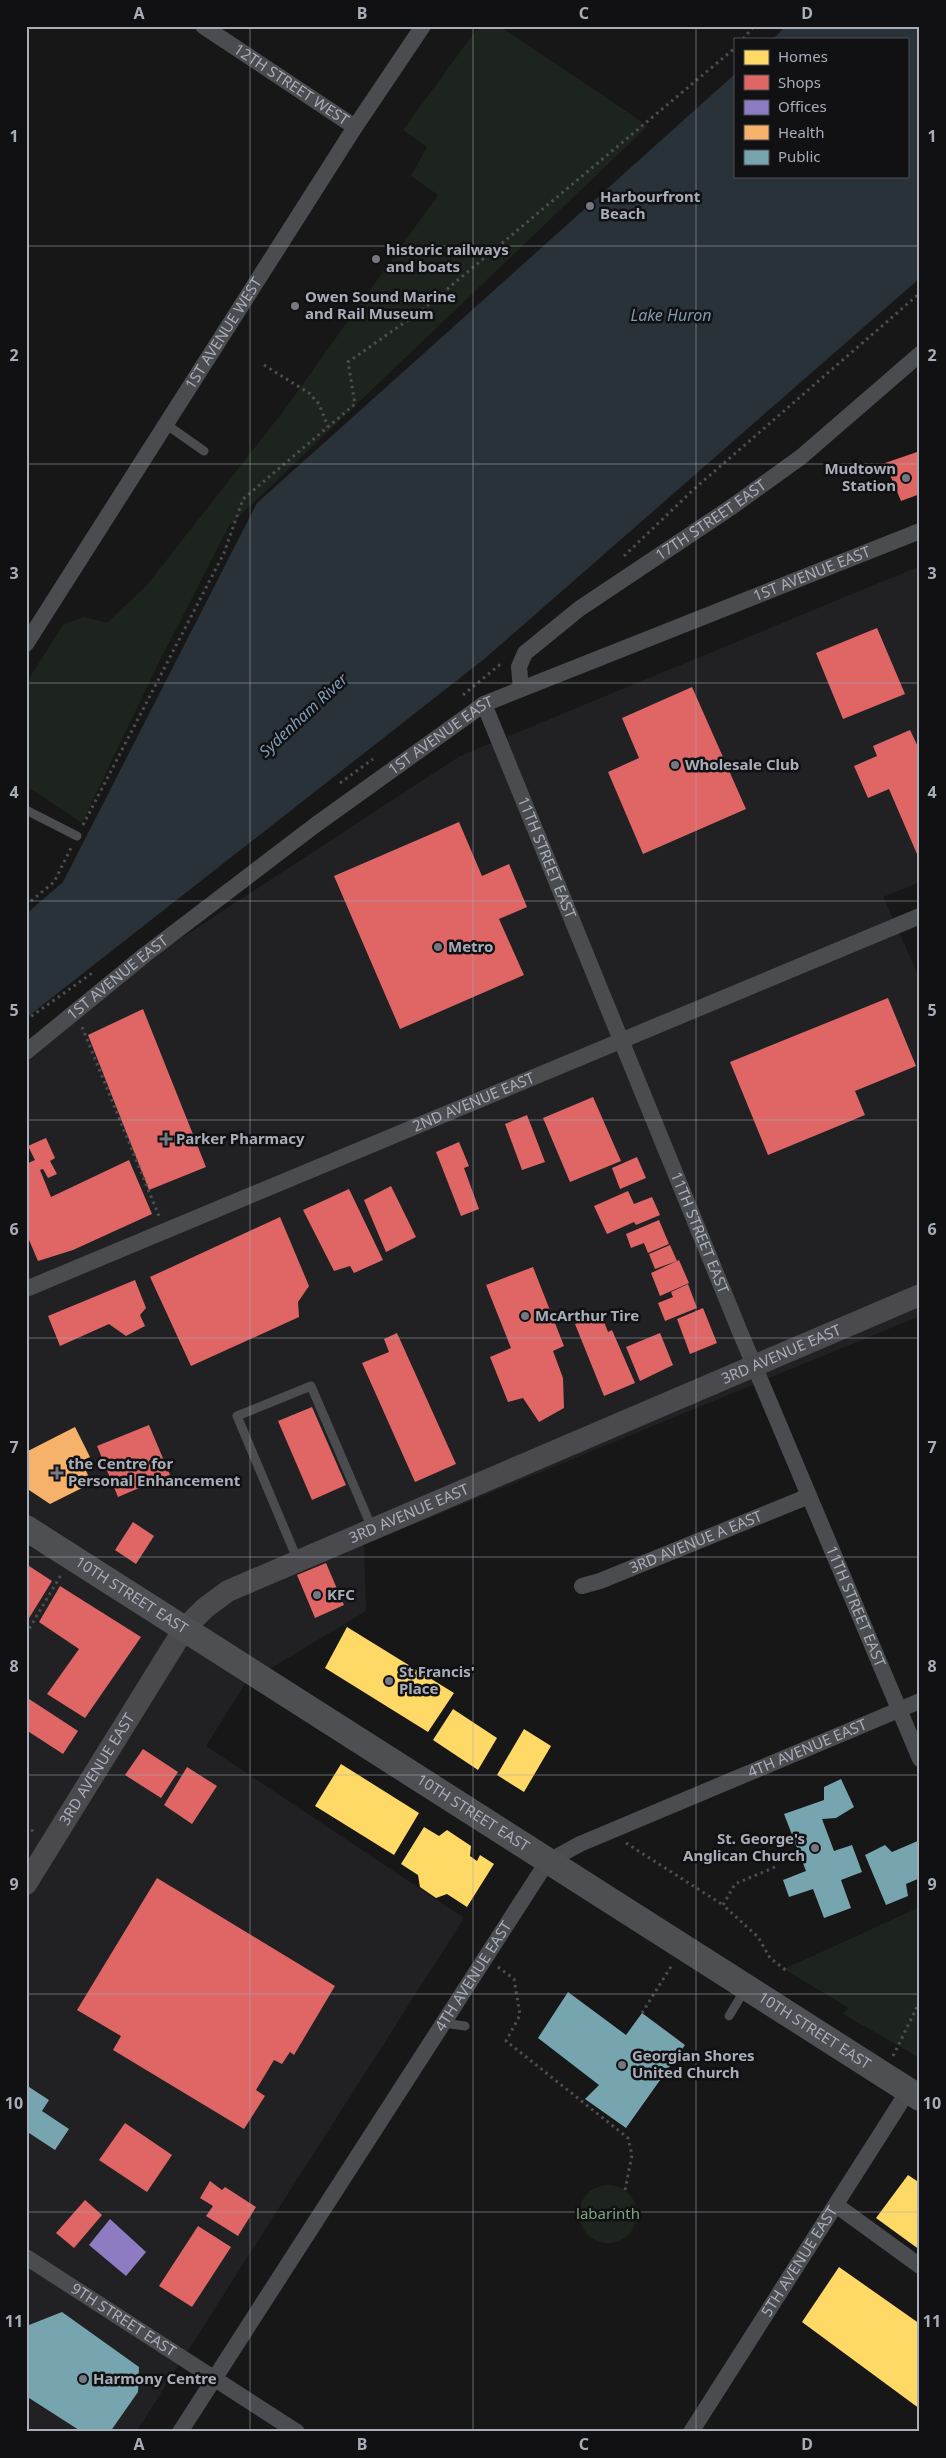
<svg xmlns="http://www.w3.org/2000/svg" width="946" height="2458" font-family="'Noto Sans',sans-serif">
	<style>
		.built { fill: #212123 }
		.green { fill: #1d241e }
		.water { fill: #2a3239 }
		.homes { fill: #ffd966 }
		.shops { fill: #e06666 }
		.offices { fill: #8e7cc3 }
		.health { fill: #f6b26b }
		.public { fill: #76a5af }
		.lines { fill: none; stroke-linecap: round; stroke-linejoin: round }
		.path { stroke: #4d4e52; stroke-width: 3; stroke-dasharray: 2.5 4; stroke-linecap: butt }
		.service { stroke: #4b4c50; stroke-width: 9 }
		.minor { stroke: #4b4c50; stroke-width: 16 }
		.secondary { stroke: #4a4a4e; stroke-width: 22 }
		.primary { stroke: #4d4f52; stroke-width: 26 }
		.grid { fill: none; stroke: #a8adb8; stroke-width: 1; stroke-opacity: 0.55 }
		.poi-dot { fill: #757880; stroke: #111113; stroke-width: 2 }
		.labels { text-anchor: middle; stroke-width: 5; stroke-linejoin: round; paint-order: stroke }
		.street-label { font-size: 15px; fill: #a8adb8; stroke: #111113 }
		.poi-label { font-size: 15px; font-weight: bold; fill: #a8adb8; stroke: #111113; text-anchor: start }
		.park-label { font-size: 15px; fill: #7fa381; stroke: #111113 }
		.water-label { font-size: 16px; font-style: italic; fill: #7f9bb3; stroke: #111113 }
		.neatline { fill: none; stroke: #a8adb8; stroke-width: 2 }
		.grid-label { font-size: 16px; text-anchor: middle; font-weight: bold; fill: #a8adb8 }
	</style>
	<rect width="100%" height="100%" fill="#171717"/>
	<!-- built -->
	<polygon class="built" points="920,566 920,882 883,897 920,979 920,1316 364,1545 366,1611 245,1684 206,1746 464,1918 136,2432 26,2432 26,1047 146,961 460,756"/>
	<!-- green -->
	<g class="green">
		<polygon points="479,26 499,26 648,126 229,526 157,666 82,823 26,786 26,683 64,624 84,617 107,623 147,585 285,409 438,195 411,176 427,147 403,130"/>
		<polygon points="920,1907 920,2058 843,2014 849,2008 784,1969"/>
		<circle cx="608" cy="2214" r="29"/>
	</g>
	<!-- water -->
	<polygon class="water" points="786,26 920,26 920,278 483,660 26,1018 26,914 63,882 257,503 735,74 735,176 907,176 907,39 773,39"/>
	<!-- homes -->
	<g class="homes">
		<polygon points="347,1627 454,1693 428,1732 325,1668"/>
		<polygon points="453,1709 497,1738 478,1770 433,1740"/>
		<polygon points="524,1729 551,1746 524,1792 497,1775"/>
		<polygon points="341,1764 419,1813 394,1855 315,1806"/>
		<polygon points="424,1827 439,1836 447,1830 471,1846 470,1856 477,1861 480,1855 494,1864 467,1907 447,1894 436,1898 420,1887 418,1875 401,1864"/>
		<polygon points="908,2175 920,2183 920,2250 876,2218"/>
		<polygon points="839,2267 920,2324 920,2409 802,2322"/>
	</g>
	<!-- shops -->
	<g class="shops">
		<polygon points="920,451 920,494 901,501 885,463"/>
		<polygon points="877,628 905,694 843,719 816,653"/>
		<polygon points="692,687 746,809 643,854 608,772 639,758 622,718"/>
		<polygon points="910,730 920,751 920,861 889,789 868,798 854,766 877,756 873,746"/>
		<polygon points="459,822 482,876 509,864 527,907 499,919 524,975 400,1029 334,876"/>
		<polygon points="888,998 916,1066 855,1091 865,1115 768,1155 730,1062"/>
		<polygon points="143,1009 206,1167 149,1190 88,1035"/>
		<polygon points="593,1097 621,1161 570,1182 543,1118"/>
		<polygon points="527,1115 545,1162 522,1170 505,1124"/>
		<polygon points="46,1138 55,1158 50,1161 57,1174 48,1178 43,1169 40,1170 51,1197 129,1160 152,1214 73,1250 38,1261 26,1233 26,1164 35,1160 28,1146"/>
		<polygon points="459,1142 469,1166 464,1168 479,1209 461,1216 436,1152"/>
		<polygon points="637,1157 646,1178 620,1189 612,1168"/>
		<polygon points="391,1186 416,1237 386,1252 364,1200"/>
		<polygon points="349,1189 383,1260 354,1273 350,1266 334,1271 303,1210"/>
		<polygon points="628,1191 634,1204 652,1197 660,1215 636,1225 634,1222 607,1234 594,1206"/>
		<polygon points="280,1217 309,1286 298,1302 299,1317 191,1366 150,1277"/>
		<polygon points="659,1220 669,1244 648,1253 644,1243 631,1248 626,1234"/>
		<polygon points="670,1245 677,1261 655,1269 649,1254"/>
		<polygon points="679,1260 689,1283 660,1296 651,1273"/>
		<polygon points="533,1267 564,1346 553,1351 563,1378 564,1408 539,1422 523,1398 508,1402 490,1357 511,1348 486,1285"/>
		<polygon points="135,1280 146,1308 140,1315 145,1326 126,1336 109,1324 60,1346 48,1316"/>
		<polygon points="688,1284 697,1308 665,1321 658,1303 673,1297 671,1292"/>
		<polygon points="703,1308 717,1343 690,1354 677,1319"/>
		<polygon points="601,1314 608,1332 612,1330 635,1383 604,1396 575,1324"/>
		<polygon points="397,1333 456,1464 415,1482 362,1363 389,1352 384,1339"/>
		<polygon points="660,1333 673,1365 640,1381 626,1347"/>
		<polygon points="312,1407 346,1485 312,1500 278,1421"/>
		<polygon points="149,1425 170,1475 118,1497 97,1446"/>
		<polygon points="133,1522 154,1536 136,1564 115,1550"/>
		<polygon points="326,1563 344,1605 315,1618 297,1575"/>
		<polygon points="26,1564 52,1581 26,1623"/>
		<polygon points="60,1586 141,1637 85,1718 47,1694 79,1649 39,1622"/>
		<polygon points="26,1697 78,1731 63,1754 26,1730"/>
		<polygon points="143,1749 178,1772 161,1798 125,1775"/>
		<polygon points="187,1767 217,1786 192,1824 164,1805"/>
		<polygon points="157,1878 335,1986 294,2055 290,2052 282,2064 274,2060 256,2090 265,2096 244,2129 113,2050 121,2036 77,2010"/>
		<polygon points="125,2123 172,2155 147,2192 99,2160"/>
		<polygon points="210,2181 222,2190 225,2187 256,2207 238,2236 206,2216 213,2206 200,2198"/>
		<polygon points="85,2200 102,2215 74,2248 56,2233"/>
		<polygon points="198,2226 231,2247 192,2307 159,2286"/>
	</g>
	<!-- offices -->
	<polygon class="offices" points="110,2219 146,2252 126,2276 89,2245"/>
	<!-- health -->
	<polygon class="health" points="75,1427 90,1457 81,1461 92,1483 50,1504 26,1488 26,1452"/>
	<!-- public -->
	<g class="public">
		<polygon points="841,1779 854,1807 836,1818 822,1819 834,1851 852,1845 862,1872 841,1880 851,1908 824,1918 813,1889 789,1897 783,1880 806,1871 784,1814 824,1800 824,1787"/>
		<polygon points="920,1840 920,1878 906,1884 908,1896 886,1905 865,1855 885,1845 892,1852"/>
		<polygon points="568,1992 626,2035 642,2013 685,2045 626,2128 585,2099 599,2085 538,2038"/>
		<polygon points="26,2085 49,2100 42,2111 69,2129 55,2150 26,2131"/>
		<polygon points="62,2312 139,2367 138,2392 110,2432 82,2432 26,2396 26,2331 29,2325"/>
	</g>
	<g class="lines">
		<!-- path -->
		<g class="path">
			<polyline points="743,39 754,26"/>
			<polyline points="264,365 309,393 319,404 328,427"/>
			<polyline points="624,556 694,489 920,293"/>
			<polyline points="463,695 503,662"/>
			<polyline points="340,783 373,759"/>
			<polyline points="83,825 224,553 243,499 355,404 348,362 421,311 735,48"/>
			<polyline points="26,905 54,882 71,848"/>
			<polyline points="26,1020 95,971"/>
			<polyline points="82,1027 159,1216"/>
			<polyline points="26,1634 61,1575"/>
			<polyline points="26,1826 34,1832"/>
			<polyline points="626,1843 723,1905"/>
			<polyline points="775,1867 735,1884 723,1905 758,1937 770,1958 787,1971 784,1969"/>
			<polyline points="498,1967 514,1979 520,2015 506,2041 628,2138 632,2155 625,2190"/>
			<polyline points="642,2013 672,1965"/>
			<polyline points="893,2056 920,2001"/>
		</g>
		<!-- service -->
		<g class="service">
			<polyline points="167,425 204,451"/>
			<polyline points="26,810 77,836"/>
			<polyline points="298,1561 237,1416 311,1386 372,1528"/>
			<polyline points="729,2016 746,1988"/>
			<polyline points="444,2023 465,2026"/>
		</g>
		<!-- minor -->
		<g class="minor">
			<path id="s1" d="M203,26L355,127"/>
			<path id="s2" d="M26,644L355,127L423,26"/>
			<path id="s3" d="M521,689L519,667L525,653L579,609L733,506L801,457L920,354"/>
			<path id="s4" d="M484,704L740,1332L920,1759"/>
			<path id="s5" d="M26,1052L146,954L314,826L484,704L920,531"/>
			<path id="s6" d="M26,1289L920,916"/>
			<path id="s7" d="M582,1586L600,1581L809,1496"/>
			<polyline points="836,2205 920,2266"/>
			<path id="s8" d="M26,2257L297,2432"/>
			<path id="s9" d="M180,2432L547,1862L580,1844L920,1701"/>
			<path id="s10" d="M691,2432L908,2091"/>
		</g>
		<!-- secondary -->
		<path class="secondary" id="s11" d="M26,1884L184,1629L205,1608L228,1591L920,1295"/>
		<!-- primary -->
		<path class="primary" id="s12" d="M26,1528L920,2098"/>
	</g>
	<!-- grid -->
	<path class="grid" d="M250,26V2432M473,26V2432M696,26V2432M26,246H920M26,464H920M26,683H920M26,901H920M26,1120H920M26,1338H920M26,1557H920M26,1775H920M26,1994H920M26,2212H920"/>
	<!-- markers -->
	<g class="poi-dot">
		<circle cx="590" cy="206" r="5"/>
		<circle cx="376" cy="259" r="5"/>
		<circle cx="295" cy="306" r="5"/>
		<circle cx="906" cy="478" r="5"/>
		<circle cx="675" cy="765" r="5"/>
		<circle cx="438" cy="947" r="5"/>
		<path d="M163.5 1131.5h5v5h5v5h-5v5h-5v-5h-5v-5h5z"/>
		<circle cx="525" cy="1316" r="5"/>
		<path d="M54.5 1465.5h5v5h5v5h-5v5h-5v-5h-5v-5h5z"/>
		<circle cx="317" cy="1595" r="5"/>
		<circle cx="389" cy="1681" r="5"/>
		<circle cx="815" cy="1848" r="5"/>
		<circle cx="622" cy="2065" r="5"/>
		<circle cx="83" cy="2379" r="5"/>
	</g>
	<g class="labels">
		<!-- street labels -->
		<g class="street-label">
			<text dy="5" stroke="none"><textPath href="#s1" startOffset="106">12TH STREET WEST</textPath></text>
			<text dy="5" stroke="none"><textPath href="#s2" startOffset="368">1ST AVENUE WEST</textPath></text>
			<text dy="5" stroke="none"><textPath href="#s3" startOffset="266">17TH STREET EAST</textPath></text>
			<text dy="5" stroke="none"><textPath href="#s5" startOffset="928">1ST AVENUE EAST</textPath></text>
			<text dy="5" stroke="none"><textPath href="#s5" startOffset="522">1ST AVENUE EAST</textPath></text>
			<text dy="5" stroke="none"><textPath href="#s4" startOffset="166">11TH STREET EAST</textPath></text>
			<text dy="5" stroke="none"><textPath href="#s5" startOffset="118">1ST AVENUE EAST</textPath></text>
			<text dy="5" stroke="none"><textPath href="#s6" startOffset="485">2ND AVENUE EAST</textPath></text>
			<text dy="5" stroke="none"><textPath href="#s4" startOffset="571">11TH STREET EAST</textPath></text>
			<text dy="5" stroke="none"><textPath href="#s11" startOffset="960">3RD AVENUE EAST</textPath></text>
			<text dy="5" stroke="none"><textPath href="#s11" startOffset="555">3RD AVENUE EAST</textPath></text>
			<text dy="5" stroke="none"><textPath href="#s7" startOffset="122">3RD AVENUE A EAST</textPath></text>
			<text dy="5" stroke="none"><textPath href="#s12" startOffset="125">10TH STREET EAST</textPath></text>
			<text dy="5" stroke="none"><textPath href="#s4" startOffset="976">11TH STREET EAST</textPath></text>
			<text dy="5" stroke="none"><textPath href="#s9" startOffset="962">4TH AVENUE EAST</textPath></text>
			<text dy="5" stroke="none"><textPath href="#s11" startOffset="135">3RD AVENUE EAST</textPath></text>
			<text dy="5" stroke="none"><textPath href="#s12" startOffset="530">10TH STREET EAST</textPath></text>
			<text dy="5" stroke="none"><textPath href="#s9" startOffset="542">4TH AVENUE EAST</textPath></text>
			<text dy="5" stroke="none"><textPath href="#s12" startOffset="935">10TH STREET EAST</textPath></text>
			<text dy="5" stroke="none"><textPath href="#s10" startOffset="202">5TH AVENUE EAST</textPath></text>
			<text dy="5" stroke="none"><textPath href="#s8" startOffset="116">9TH STREET EAST</textPath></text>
		</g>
		<!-- poi labels -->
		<g class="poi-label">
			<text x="600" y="202">Harbourfront<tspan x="600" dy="17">Beach</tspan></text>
			<text x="386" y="255">historic railways<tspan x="386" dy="17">and boats</tspan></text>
			<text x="305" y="302">Owen Sound Marine<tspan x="305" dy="17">and Rail Museum</tspan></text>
			<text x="896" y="474" text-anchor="end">Mudtown<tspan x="896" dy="17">Station</tspan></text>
			<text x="685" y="770">Wholesale Club</text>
			<text x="448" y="952">Metro</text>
			<text x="176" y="1144">Parker Pharmacy</text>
			<text x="535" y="1321">McArthur Tire</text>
			<text x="68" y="1469">the Centre for<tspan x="68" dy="17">Personal Enhancement</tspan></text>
			<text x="327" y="1600">KFC</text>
			<text x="399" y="1677">St Francis'<tspan x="399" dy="17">Place</tspan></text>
			<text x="805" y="1844" text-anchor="end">St. George's<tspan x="805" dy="17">Anglican Church</tspan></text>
			<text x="632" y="2061">Georgian Shores<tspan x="632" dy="17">United Church</tspan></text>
			<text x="93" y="2384">Harmony Centre</text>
		</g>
		<!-- park labels -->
		<g class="park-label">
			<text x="608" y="2219">labarinth</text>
		</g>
		<!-- water labels -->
		<g class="water-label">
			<text x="671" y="321">Lake Huron</text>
			<text transform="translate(303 715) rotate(-43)" y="6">Sydenham River</text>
		</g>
	</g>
	<!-- border -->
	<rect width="946" height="2458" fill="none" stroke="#111113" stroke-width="55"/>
	<!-- legend -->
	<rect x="734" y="38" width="175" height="140" fill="#111113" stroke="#4d4f55"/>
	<rect x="744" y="50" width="25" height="15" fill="#ffd966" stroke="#4d4f55"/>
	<text x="778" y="62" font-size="15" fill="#a8adb8">Homes</text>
	<rect x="744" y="75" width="25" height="15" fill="#e06666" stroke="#4d4f55"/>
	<text x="778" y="88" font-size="15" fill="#a8adb8">Shops</text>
	<rect x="744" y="100" width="25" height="15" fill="#8e7cc3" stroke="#4d4f55"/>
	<text x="778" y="112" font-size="15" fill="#a8adb8">Offices</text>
	<rect x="744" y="125" width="25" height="15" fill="#f6b26b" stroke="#4d4f55"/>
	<text x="778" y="138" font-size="15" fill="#a8adb8">Health</text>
	<rect x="744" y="150" width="25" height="15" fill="#76a5af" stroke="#4d4f55"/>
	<text x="778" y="162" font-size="15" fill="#a8adb8">Public</text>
	<rect x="28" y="28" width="890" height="2402" class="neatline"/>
	<g class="grid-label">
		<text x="139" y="19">A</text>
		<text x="362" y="19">B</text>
		<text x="584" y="19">C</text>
		<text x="807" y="19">D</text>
		<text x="14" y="142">1</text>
		<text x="932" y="142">1</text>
		<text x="14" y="361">2</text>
		<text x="932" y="361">2</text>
		<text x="14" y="579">3</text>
		<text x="932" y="579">3</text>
		<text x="14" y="798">4</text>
		<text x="932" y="798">4</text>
		<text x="14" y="1016">5</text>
		<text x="932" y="1016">5</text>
		<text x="14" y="1235">6</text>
		<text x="932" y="1235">6</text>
		<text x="14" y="1453">7</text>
		<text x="932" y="1453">7</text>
		<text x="14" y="1672">8</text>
		<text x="932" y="1672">8</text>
		<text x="14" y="1890">9</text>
		<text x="932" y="1890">9</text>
		<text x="14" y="2109">10</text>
		<text x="932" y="2109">10</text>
		<text x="14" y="2327">11</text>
		<text x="932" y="2327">11</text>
		<text x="139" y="2450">A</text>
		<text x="362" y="2450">B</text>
		<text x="584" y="2450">C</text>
		<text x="807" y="2450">D</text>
	</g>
</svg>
